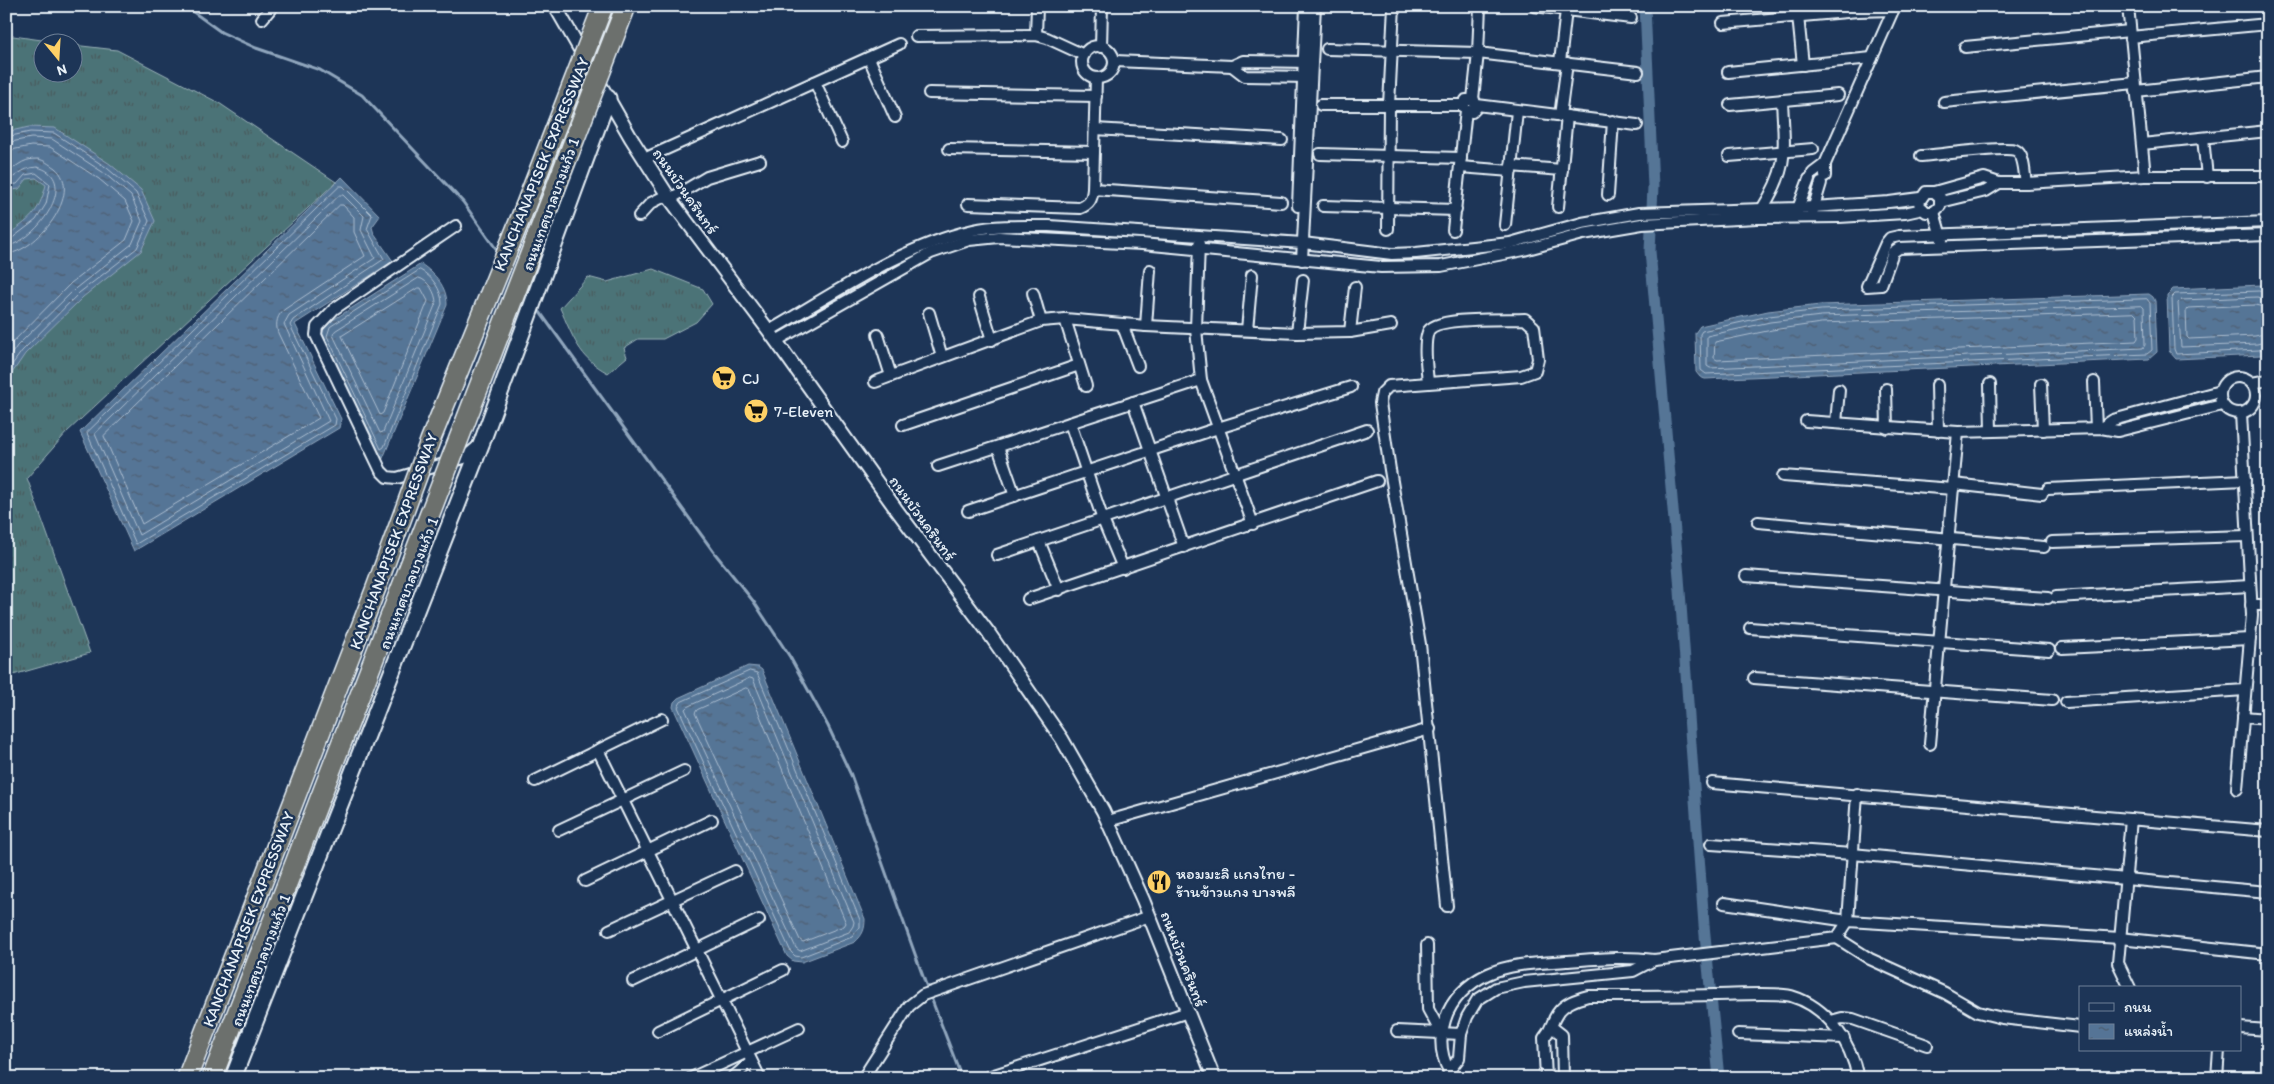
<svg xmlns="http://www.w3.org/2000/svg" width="2274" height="1084" font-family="Itim,'Playpen Sans Thai',sans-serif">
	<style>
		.grass { fill: url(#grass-tufts); stroke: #9ab2b8 }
		.water { fill: url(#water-ripples); stroke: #90a6bd }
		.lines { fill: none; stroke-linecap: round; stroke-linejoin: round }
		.shore { stroke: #adbfd1; stroke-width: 1 }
		.stream { stroke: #90a6bd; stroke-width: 3 }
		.canal { stroke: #557496; stroke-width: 11 }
		.minor-casing { stroke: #e8f1f8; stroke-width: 14 }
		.tertiary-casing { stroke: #e8f1f8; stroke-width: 16 }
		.secondary-casing { stroke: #e8f1f8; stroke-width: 19 }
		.minor { stroke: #1d3557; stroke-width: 10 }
		.tertiary { stroke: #1d3557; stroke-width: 12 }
		.secondary { stroke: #1d3557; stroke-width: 15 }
		.motorway-bridge-casing { stroke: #e8f1f8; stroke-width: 22; stroke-linecap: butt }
		.motorway-bridge { stroke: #6c706d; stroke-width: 19 }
		.labels { text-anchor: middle; stroke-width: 5; stroke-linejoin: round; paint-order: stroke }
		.street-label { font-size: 16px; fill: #e8f1f8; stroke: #1d3557 }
		.poi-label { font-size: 16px; fill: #e8f1f8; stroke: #1d3557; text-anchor: start }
	</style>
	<defs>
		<pattern id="grass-tufts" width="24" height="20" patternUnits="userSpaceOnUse" patternTransform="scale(1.25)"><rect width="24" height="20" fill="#4c7377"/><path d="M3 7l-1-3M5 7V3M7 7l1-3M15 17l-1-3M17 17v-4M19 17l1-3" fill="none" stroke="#495b5e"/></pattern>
		<pattern id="water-ripples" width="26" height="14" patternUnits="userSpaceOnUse" patternTransform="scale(1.25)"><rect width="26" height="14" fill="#557496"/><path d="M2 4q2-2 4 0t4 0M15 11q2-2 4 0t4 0" fill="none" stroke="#4e5e70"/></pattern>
	</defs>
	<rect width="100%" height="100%" fill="#1d3557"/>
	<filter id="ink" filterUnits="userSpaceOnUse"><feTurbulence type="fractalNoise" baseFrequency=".02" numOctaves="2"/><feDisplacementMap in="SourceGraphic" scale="10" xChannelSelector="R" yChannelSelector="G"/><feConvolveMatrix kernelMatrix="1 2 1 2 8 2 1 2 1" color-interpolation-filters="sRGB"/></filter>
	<g filter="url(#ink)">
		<!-- grass -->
		<g class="grass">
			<polygon points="6,35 56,42 42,42 42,72 72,72 73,45 117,50 219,103 336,182 67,432 27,478 90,653 6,677"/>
			<path d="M653,269L703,289L712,304L696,322L663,339H638L624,348L627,357L608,373C579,358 573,337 560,308L588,277L607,282Z"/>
		</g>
		<!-- water -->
		<g class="water">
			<path d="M29,127L55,128L110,164L141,190L155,221L141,251L83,297L25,354L6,382V236C30,219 38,215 46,185L36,178L27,179L19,189L6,191V132Z"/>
			<polygon points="342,177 380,216 372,227 374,234 393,261 295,324 341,419 339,428 134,551 80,432"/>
			<path d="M421,264C435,274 447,286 447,305L381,463L321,337L325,325Z"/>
			<polygon points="2262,285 2267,292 2267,352 2261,355 2176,359 2169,351 2167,295 2173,289"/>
			<polygon points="2149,294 2153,297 2155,301 2157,352 2149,359 1705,379 1700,377 1696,372 1695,333 1700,326 1768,311 1820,305"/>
			<path d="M748,666L758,667L762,670L865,919C865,929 863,935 855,942L802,962L793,961L787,956L673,707L674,702L678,698Z"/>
		</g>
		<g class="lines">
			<!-- shore -->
			<g class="shore">
				<polyline points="6,137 30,132 54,133 107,168 136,193 149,221 137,248 79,293 22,351 6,373"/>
				<polyline points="6,143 31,138 52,139 104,173 131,196 142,221 132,244 76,288 17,346 6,362"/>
				<polyline points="6,151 31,146 50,147 99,179 125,201 134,221 126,240 71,283 6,349"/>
				<path d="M6,171C16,170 20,158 38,159C44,160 49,164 55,168C85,192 36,253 6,254"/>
				<path d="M6,179C19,178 19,168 37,167C83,178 35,244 6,246"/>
				<polyline points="6,185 17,184 25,175 36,173 50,184 46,204 36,220 11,239 6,240"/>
				<polygon points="340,186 343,186 372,215 367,229 384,259 293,320 290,325 336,419 335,425 136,544 87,433"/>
				<polygon points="340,195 343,195 364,216 361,230 375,258 289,315 284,324 329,421 139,535 95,434"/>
				<path d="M340,205H343L354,217V232L365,256L285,309C277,315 275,323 278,333L319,418L142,524L104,436Z"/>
				<path d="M420,270C432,276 442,290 442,304L384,447L381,449L327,336L330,327Z"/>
				<path d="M419,278C428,280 436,293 436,303L383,432L380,433L333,335L335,331Z"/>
				<polygon points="418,288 421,288 428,301 383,413 380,415 342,336"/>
				<polyline points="2268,294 2259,291 2175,294 2172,297 2174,349 2176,354 2259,350 2268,347"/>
				<polygon points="2147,299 2150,303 2152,350 2147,354 1706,374 1701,370 1700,334 1702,331 1769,316 1821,310"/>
				<polyline points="2268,300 2257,297 2181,300 2178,303 2181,347 2257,344 2268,341"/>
				<polygon points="2142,306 2144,308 2145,345 2143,348 1710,368 1707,366 1707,336 1770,322 1821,316"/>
				<polyline points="2268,308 2255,305 2188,308 2186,310 2187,337 2189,339 2255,336 2268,333"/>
				<polygon points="2134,313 2137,316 2138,338 2136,341 1717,360 1714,358 1715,342 1772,330 1821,323"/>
				<polygon points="750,671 757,673 860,920 860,927 852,937 801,957 795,956 791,952 678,707 681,702"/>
				<polygon points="750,678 753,679 854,922 853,926 849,932 800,951 796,948 685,709 687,707"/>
				<polygon points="746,688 749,689 846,923 844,926 803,942 800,940 695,713 697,710"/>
			</g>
			<!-- stream -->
			<g class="stream">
				<polyline points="185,6 221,32 256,48 320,70 362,95 463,202 499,253"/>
				<polyline points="537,308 713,551 754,602 790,657 828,726 851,775 925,982 962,1078"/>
			</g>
			<!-- canal -->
			<polyline class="canal" points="1645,6 1653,187 1650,251 1679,577 1704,925 1719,1078"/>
			<defs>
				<g id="minor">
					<polyline points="1534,6 1631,18"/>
					<polyline points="2128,6 2145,176"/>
					<polyline points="1798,16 1803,65"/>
					<polyline points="262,19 273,6"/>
					<polyline points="1723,23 1858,11 1893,10"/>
					<polyline points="1036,35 1037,6"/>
					<polyline points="916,36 1036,35 1047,38 1084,55"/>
					<polyline points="2130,37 2268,24"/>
					<circle cx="1098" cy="62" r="16"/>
					<polyline points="1101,47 1102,6"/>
					<polyline points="1965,47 2130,31"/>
					<polyline points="1327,49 1478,53 1638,72"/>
					<polyline points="869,58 895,117"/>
					<polyline points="1115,61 1232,66 1243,61 1307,62"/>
					<polyline points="1560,62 1566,10"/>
					<polyline points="1232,66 1245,76 1308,77"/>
					<polyline points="1728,72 1872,58"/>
					<polyline points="815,82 842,142"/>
					<polyline points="2136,91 2268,77"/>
					<polyline points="929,93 1096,96"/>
					<polyline points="1473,99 1478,53 1480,6"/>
					<polyline points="1944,102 2135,83"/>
					<polyline points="1321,105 1463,105"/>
					<polyline points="1477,105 1637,125"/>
					<polyline points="1730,105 1838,95"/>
					<polyline points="1560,116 1567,63"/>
					<polyline points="1095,129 1282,140"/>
					<polyline points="2203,138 2207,177"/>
					<polyline points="2142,144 2268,131"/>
					<polyline points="949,149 1094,152"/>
					<polyline points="1320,154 1461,158"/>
					<polyline points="1729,156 1813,149"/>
					<path d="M1921,156C1937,155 2005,146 2015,150C2025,154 2024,174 2026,183"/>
					<polyline points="644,159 899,44"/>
					<polyline points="1511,166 1562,170"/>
					<polyline points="1460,167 1511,171"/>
					<polyline points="1813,173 1825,164"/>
					<polyline points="1825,176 1825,164 1895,6"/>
					<polyline points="1093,189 1281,202"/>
					<polyline points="1934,192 1940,197 1940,206 1934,212 1926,212 1920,206 1919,202 1926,192 1934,192 1984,178 1999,183 2026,183 2145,176 2268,176"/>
					<polyline points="1608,195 1613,121"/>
					<polyline points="670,199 707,177 760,161"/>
					<polyline points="1941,202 1986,191 1999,183"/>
					<path d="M968,204L1080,208C1090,204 1092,199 1093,189L1096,78"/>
					<polyline points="1298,206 1306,6"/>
					<polyline points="1323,206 1456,210"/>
					<polyline points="1558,207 1567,116"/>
					<path d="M1762,209C1790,165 1784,149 1782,100"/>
					<polyline points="1934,212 1942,240"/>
					<polyline points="1812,213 1821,183"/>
					<polyline points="1796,214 1809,179"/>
					<polyline points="639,216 651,203 667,195"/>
					<polyline points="2268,222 1899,236 1890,238 1886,243 1867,286 1881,285 1893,252 1899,248 2268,235"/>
					<polyline points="1505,225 1517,111"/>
					<polyline points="456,226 334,309 317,327 316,335 381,471 387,477 397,478 464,458 478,446"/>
					<polyline points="1388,229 1389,105 1394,6"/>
					<polyline points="1453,230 1466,110 1463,105 1466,100 1474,100 1476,108 1472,112 1466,110"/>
					<polyline points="1199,244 1196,329 1201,380 1253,524"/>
					<polyline points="1302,260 1315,6"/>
					<polyline points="1033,293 1041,321"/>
					<polyline points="979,297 992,340"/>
					<polyline points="929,313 942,357"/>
					<polyline points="1065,319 1086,386"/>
					<polyline points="1122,324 1138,366"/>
					<polyline points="1146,326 1150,270"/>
					<polyline points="1247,330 1252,275"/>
					<path d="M769,331C834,294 899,247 973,230C997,225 1024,226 1049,226L1303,243L1392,254L1416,253L1510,243L1582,223L1639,213L1798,208L1889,202L1920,198"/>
					<polyline points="1350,332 1355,287"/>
					<polyline points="1297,333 1303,280"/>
					<polyline points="878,335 891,376"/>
					<polyline points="776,341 931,253 969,240 999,237 1142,244 1381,267 1441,266 1524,250 1583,234 1642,224 1757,218 1839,217 1905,213 1923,209"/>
					<circle cx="2238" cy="395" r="18"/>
					<polyline points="875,382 1041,321 1065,319 1146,326 1297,333 1350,332 1391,325"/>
					<polyline points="2094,382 2096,428"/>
					<path d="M1428,383C1427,368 1423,346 1428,332C1434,316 1507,320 1525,319L1534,327L1538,359L1535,371L1521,376L1389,386L1382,393L1380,403L1390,470L1420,644L1447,906"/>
					<polyline points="2252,383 2268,380"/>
					<polyline points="1990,384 1991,431"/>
					<polyline points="2041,384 2043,430"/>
					<polyline points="1937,385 1938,431"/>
					<polyline points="1886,389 1887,428"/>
					<polyline points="1133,402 1184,547"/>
					<polyline points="1806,421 1958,432 2101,428 2118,431 2222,405"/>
					<polyline points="1070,423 1103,520 1123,568"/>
					<polyline points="1836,423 1839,390"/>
					<polyline points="903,425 1079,365"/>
					<polyline points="2101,428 2113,420 2220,391"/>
					<polyline points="998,447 1015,496"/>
					<polyline points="938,466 1201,380"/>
					<polyline points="1783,476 1953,489"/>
					<polyline points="1954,484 2042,494"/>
					<polyline points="2048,489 2245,480"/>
					<polyline points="968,511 1218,428 1351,387"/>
					<polyline points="1758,522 2044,547"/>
					<polyline points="1039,541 1059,590"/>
					<polyline points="2052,542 2247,536"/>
					<polyline points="997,555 1367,430"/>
					<polyline points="1746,576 2048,598"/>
					<polyline points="2056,597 2250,586"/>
					<polyline points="1028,599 1377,481"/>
					<polyline points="2251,605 2268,605"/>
					<polyline points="1750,628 2049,650"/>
					<polyline points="2062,648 2250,639"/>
					<polyline points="1754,678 2052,700"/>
					<polyline points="2066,702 2245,690"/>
					<polyline points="2243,717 2268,719"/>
					<polyline points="1930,744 1958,432"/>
					<polyline points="598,750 760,1078"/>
					<polyline points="535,781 662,719"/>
					<polyline points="1712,783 2268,831"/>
					<polyline points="2237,789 2252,615 2241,413"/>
					<polyline points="1108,821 1430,729"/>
					<polyline points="559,830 684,771"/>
					<polyline points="1711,844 1852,854 2268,892"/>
					<polyline points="585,881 712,820"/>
					<polyline points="1724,903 1848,921 2120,938 2268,954"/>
					<polyline points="609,930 735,871"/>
					<polyline points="1837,938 1870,959 1945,993 1978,1012 2002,1018 2080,1027"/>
					<polyline points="1427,945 1428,1009 1441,1033"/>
					<polyline points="633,981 759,920"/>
					<polyline points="2130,988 2118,963 2131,819"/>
					<polyline points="1831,1021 1842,1018 1853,1019 1927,1045"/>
					<polyline points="1553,1028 1562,1035 1563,1078"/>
					<polyline points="2240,1028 2268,1030"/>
					<polyline points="658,1031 783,970"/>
					<polyline points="1397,1031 1461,1034"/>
					<polyline points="1738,1034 1844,1038"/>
					<path d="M1449,1071C1440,1054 1439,1038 1445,1020C1451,1000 1468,983 1488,974C1512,963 1541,963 1566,961C1596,959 1625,956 1654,960L1837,938L1848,921L1857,794"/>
					<polyline points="988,1077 1188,1012"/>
					<polyline points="691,1078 799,1028"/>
					<polyline points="732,1078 751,1062"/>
					<polyline points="863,1078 909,1006 923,995 1150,916"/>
					<polyline points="1448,1078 1449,1071 1459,1058 1461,1034 1467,1017 1477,1000 1496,988 1524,982 1633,971 1654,960"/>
					<path d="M1546,1078L1544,1038C1553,1027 1551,1023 1557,1014C1564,1003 1577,999 1588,996C1630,996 1673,996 1715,995C1733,995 1776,992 1791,996C1828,1007 1851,1042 1858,1078"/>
					<polyline points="2217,1078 2219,1050"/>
				</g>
				<polyline id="tertiary" points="555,6 631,138 670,199 769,331 896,509 988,632 1062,739 1103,811 1143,900 1214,1078"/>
				<polyline id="secondary" points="233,1078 482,442 608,98"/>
			</defs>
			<!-- minor casing -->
			<use href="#minor" class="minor-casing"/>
			<!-- tertiary casing -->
			<use href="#tertiary" class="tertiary-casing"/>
			<!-- secondary casing -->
			<use href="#secondary" class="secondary-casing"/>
			<!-- minor -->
			<use href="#minor" class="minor"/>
			<!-- tertiary -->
			<use href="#tertiary" class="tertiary"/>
			<!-- secondary -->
			<use href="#secondary" class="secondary"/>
			<defs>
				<g id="motorway-bridge">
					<polyline points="187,1078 376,588 430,441 521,217 603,6"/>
					<polyline points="212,1078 626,6"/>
				</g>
			</defs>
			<!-- motorway-bridge casing -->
			<use href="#motorway-bridge" class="motorway-bridge-casing"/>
			<!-- motorway-bridge -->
			<use href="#motorway-bridge" class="motorway-bridge"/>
		</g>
	</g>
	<!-- icons -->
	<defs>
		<symbol id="supermarket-disc" viewBox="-11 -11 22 22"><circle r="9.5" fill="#ffd166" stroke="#1d3557"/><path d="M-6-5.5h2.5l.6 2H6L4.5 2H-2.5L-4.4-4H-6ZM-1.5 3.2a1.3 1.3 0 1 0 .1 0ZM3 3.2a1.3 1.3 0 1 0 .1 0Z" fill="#111"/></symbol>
		<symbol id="restaurant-disc" viewBox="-11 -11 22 22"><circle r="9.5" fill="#ffd166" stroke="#1d3557"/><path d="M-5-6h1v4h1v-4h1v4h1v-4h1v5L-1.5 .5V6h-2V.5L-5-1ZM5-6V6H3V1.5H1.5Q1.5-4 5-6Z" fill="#111"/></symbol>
	</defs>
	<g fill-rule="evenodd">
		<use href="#supermarket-disc" x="710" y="364" width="28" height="28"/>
		<use href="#supermarket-disc" x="742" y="397" width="28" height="28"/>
		<use href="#restaurant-disc" x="1145" y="868" width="28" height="28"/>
	</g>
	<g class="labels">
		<!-- street labels -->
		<g class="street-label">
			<text transform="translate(541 164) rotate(-68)" y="6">KANCHANAPISEK EXPRESSWAY</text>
			<text transform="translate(686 191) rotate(55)" y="6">ถนนบัวนครินทร์</text>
			<text transform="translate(550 204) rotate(-70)" y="6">ถนนเทศบาลบางแก้ว 1</text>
			<text transform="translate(923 518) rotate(54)" y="6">ถนนบัวนครินทร์</text>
			<text transform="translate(393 541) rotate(-70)" y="6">KANCHANAPISEK EXPRESSWAY</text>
			<text transform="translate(408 583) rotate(-69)" y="6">ถนนเทศบาลบางแก้ว 1</text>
			<text transform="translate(248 919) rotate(-69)" y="6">KANCHANAPISEK EXPRESSWAY</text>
			<text transform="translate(1184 959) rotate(69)" y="6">ถนนบัวนครินทร์</text>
			<text transform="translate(260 960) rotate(-69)" y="6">ถนนเทศบาลบางแก้ว 1</text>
		</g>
		<!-- poi labels -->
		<g class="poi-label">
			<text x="742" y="384">CJ</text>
			<text x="774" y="417">7-Eleven</text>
			<text x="1176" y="879">หอมมะลิ เเกงไทย -<tspan x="1176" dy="18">ร้านข้าวแกง บางพลี</tspan></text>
		</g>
	</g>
	<!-- margin -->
	<rect width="2274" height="1084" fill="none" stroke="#1d3557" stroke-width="25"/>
	<rect x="12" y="12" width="2249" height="1059" fill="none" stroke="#e8f1f8" stroke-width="2" filter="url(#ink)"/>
	<!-- legend -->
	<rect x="2079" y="986" width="162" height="65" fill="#1d3557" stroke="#6e8097"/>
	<rect x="2089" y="1003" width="25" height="8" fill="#1d3557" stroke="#6e8097"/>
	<text x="2124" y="1012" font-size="15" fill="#e8f1f8">ถนน</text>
	<rect x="2089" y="1024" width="25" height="15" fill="url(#water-ripples)" stroke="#6e8097"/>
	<text x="2124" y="1036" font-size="15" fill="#e8f1f8">แหล่งน้ำ</text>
	<!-- north arrow -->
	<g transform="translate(58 58) rotate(162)"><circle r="24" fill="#1d3557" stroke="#6e8097"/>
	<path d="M0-4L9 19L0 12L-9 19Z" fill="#ffd166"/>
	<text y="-8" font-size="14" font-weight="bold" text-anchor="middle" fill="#e8f1f8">N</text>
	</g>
</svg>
